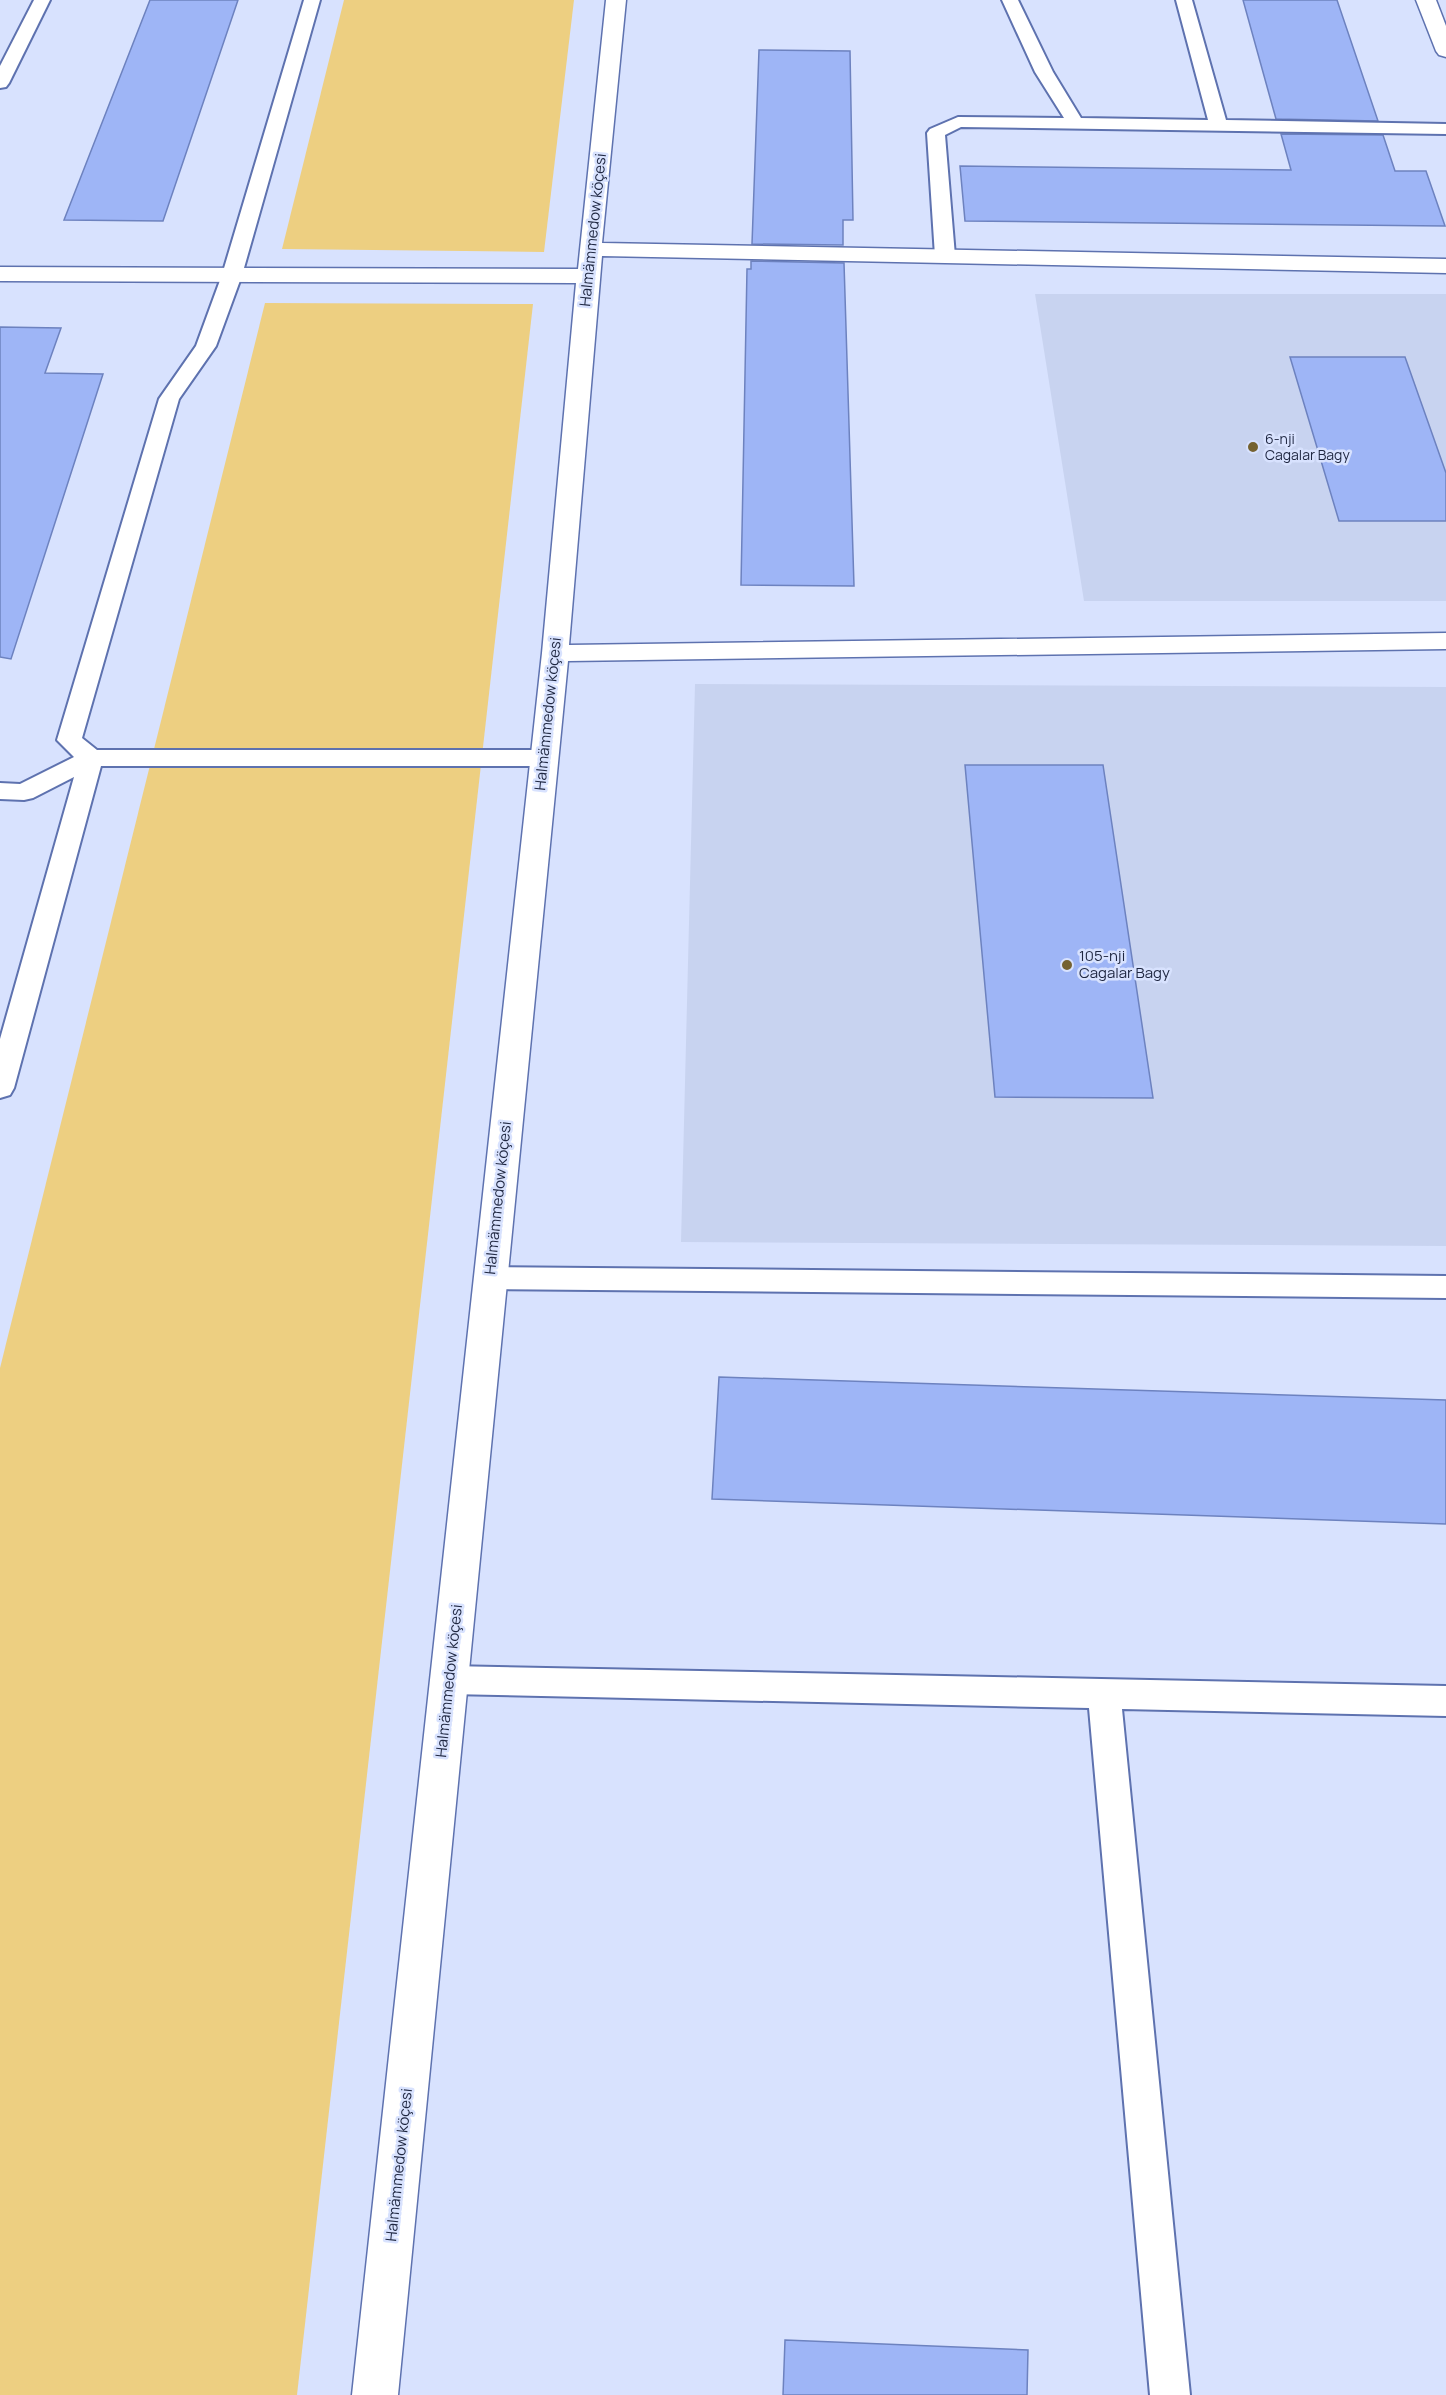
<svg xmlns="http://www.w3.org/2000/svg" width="1446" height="2395" font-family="Manrope,sans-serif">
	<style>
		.built { fill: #c8d3f0 }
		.green { fill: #edcf81 }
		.building { fill: #9eb5f6; stroke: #6d82bf; stroke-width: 1.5 }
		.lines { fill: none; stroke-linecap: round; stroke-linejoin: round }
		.lane-casing { stroke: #5e72af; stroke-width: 4 }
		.street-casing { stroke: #5e72af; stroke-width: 3 }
		.lane { fill: #fff; fill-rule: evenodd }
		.street { fill: #fff; fill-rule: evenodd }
		.poi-dot { fill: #756231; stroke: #d8e2fe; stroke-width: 2 }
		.labels { text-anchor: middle; stroke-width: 5; stroke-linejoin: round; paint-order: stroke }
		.far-poi-label { font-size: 14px; fill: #1f2741; stroke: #d8e2fe; text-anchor: start }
		.street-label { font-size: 15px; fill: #1f2741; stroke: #d8e2fe }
		.poi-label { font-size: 15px; fill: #1f2741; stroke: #d8e2fe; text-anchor: start }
	</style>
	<rect width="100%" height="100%" fill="#d8e2fe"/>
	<!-- built -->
	<g class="built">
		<polygon points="1035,294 1446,294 1446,601 1084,601"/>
		<polygon points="695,684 1446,687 1446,1246 681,1242"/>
	</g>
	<!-- green -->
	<g class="green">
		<polygon points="344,0 574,0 544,252 282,249"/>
		<polygon points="265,303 533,304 297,2395 0,2395 0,1368"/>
	</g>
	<!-- building -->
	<g class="building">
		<polygon points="150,0 238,0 163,221 64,220"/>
		<polygon points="1243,0 1337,0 1378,121 1276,119"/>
		<polygon points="759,50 850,51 853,220 843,220 843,245 752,244"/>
		<polygon points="1281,134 1383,135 1395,171 1426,171 1445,226 965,221 960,166 1291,170"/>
		<polygon points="751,261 844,263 854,586 741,585 747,269 751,269"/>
		<polygon points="0,327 61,328 45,373 103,374 11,659 0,657"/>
		<polygon points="1290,357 1405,357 1446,473 1446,521 1339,521"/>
		<polygon points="965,765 1103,765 1153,1098 995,1097"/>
		<polygon points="719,1377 1446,1400 1446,1524 712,1499"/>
		<polygon points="785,2340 1028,2350 1027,2395 783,2395"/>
	</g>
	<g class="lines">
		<defs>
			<g id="lane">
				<polygon points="34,0 50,0 9,83 6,87 0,88 0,66"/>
				<polygon points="304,0 320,0 242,275 216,346 179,399 82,738 97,750 543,750 552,753 555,758 552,763 543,766 101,766 14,1088 10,1095 0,1098 0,1039 74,777 33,798 24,800 0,799 0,783 20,784 74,757 57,740 159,399 196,346 222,275"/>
				<polygon points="1002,0 1018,0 1053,72 1081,118 1208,120 1176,0 1192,0 1226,120 1446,124 1446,134 961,127 945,135 955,256 952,260 938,260 935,256 927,133 930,129 958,117 1064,118 1035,72"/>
				<polygon points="490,1267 1446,1276 1446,1298 490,1289 480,1286 475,1278 480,1270"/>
				<polygon points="449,1666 1446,1686 1446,1716 1122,1709 1190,2395 1150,2395 1089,1708 449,1694 437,1690 432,1680 437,1670"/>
			</g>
			<g id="street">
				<polygon points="606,0 626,0 602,243 1446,259 1446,273 602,256 569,645 1446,633 1446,649 568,661 398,2395 352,2395 542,653 576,283 0,281 0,267 578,269"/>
				<polygon points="1416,0 1436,0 1446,26 1446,57 1439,55 1436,51"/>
			</g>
		</defs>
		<!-- lane casing -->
		<use href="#lane" class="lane-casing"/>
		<!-- street casing -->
		<use href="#street" class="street-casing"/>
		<!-- lane -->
		<use href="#lane" class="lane"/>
		<!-- street -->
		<use href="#street" class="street"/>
	</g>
	<!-- markers -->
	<g class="poi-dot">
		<circle cx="1253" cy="447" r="6"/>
		<circle cx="1067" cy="965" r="6"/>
	</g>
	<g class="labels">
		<!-- far-poi labels -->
		<g class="far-poi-label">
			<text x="1265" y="444">6-nji<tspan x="1265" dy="16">Cagalar Bagy</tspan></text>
		</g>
		<!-- street labels -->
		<g class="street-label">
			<text transform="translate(593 230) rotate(-84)" y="5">Halmämmedow köçesi</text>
			<text transform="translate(548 714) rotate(-84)" y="5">Halmämmedow köçesi</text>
			<text transform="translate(498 1198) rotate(-84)" y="5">Halmämmedow köçesi</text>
			<text transform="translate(449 1681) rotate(-84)" y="5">Halmämmedow köçesi</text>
			<text transform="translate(399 2165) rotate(-84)" y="5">Halmämmedow köçesi</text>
		</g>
		<!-- poi labels -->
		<g class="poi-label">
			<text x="1079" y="961">105-nji<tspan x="1079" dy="17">Cagalar Bagy</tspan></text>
		</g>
	</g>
</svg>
